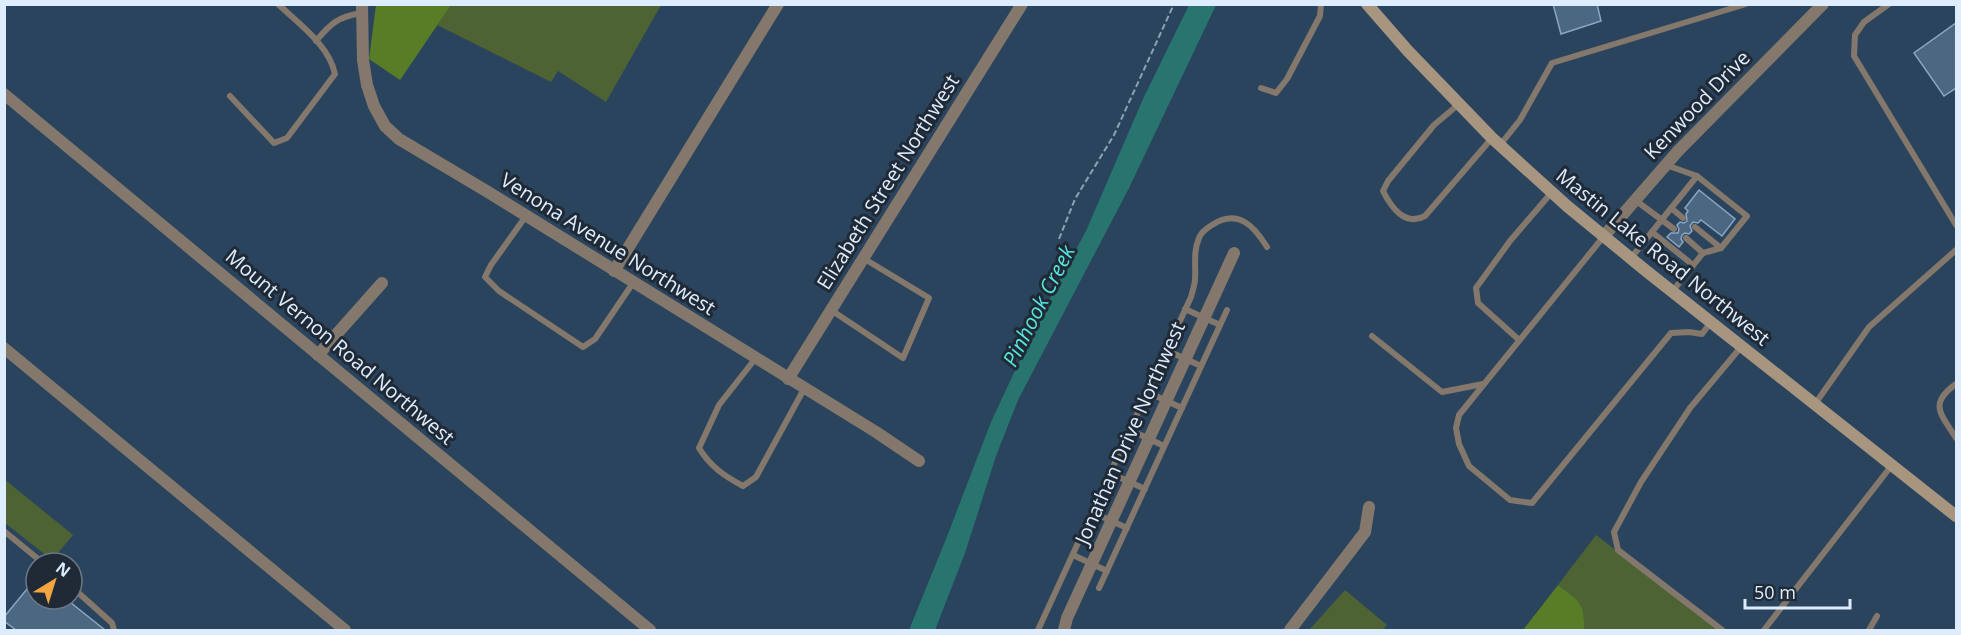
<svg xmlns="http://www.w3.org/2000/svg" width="1961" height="635" font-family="'Open Sans',sans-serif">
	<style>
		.green { fill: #4d6334 }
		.forest { fill: #587d26 }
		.water { fill: #287570 }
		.building { fill: #4c6782; stroke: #89a6c3; stroke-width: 1.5 }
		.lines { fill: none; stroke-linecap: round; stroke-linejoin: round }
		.path { stroke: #8da1b5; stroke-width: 2; stroke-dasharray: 6 3; stroke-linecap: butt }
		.lane { stroke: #83786b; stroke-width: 6 }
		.street { stroke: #83786b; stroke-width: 12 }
		.secondary { stroke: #a79580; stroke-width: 12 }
		.labels { text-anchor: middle; stroke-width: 6; stroke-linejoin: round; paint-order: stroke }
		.street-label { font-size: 20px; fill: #deedfd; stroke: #1f2a36 }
		.water-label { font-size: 21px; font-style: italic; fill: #56e6dd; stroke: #1f2a36 }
	</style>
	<rect width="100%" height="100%" fill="#2b445e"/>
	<!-- green -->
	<g class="green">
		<polygon points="451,5 661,5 606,102 558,71 551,82 437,25"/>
		<polygon points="4,479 73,535 52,560 5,523"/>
		<path d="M1596,535L1720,630H1584C1585,602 1579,601 1558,585Z"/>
		<polygon points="1345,590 1387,625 1382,630 1309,630"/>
	</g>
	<!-- forest -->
	<g class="forest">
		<polygon points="376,5 451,5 400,80 369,59"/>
		<path d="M1558,585C1579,601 1585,602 1584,630H1523Z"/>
	</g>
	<!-- water -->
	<polygon class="water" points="1189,5 1216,5 1128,190 1018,400 996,456 965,553 935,630 909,630 946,539 991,422 1043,311 1086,231 1143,99"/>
	<!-- building -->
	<g class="building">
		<polygon points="1553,4 1597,4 1601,21 1561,34"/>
		<polygon points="1956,23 1956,88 1944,96 1914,53"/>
		<polygon points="1699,190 1735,219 1722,236 1701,220 1698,223 1693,222 1690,226 1692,231 1689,234 1685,233 1682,235 1681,239 1683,242 1679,247 1667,237 1671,233 1678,233 1679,229 1677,225 1680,222 1684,223 1687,221 1686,214 1688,211 1685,208"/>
		<polygon points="36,578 36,599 66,599 105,630 16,630 4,621 4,617"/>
	</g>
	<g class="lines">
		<!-- path -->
		<polyline class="path" points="1059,239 1075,199 1114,135 1174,4"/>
		<!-- lane -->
		<g class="lane">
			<polyline points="1889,4 1864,22 1855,35 1854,56 1956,225"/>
			<path d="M316,41C331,23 338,17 361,13"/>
			<polyline points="1261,88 1276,93 1287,79 1320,16 1321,4"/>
			<path d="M230,96L274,143L287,138L335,74C329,45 299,24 278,4"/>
			<path d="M1459,104L1434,125L1388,181L1383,191C1391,207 1405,227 1425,216L1492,138"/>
			<polyline points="1500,145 1520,120 1552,63 1746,4"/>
			<polyline points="1666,165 1697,176 1747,216 1721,248 1703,253 1672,292"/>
			<polyline points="1635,200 1674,229"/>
			<polyline points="1671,208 1683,218"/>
			<polyline points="526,216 491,265 485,277 499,291 583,347 595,339 633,283"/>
			<polyline points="1695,227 1721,248"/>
			<polyline points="1652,232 1693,265"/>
			<polyline points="1604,236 1459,415 1456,428 1459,444 1469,466 1510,500 1532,503 1671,333 1689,332 1702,334 1711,322"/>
			<polyline points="1686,238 1703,253"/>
			<polyline points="1631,258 1697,176"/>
			<polyline points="1185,309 1220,325"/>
			<polyline points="831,310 903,358 929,298 863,258"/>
			<polyline points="1372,336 1442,392 1483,384"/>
			<polyline points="1518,339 1478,303 1476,288 1510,241 1552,192"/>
			<polyline points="1166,350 1201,366"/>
			<path d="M755,359L719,405L699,448C710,466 724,476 743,486L756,477L804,389"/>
			<path d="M1956,384C1928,404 1941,414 1956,438"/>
			<polyline points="1147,392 1182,408"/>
			<polyline points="1815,404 1869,327 1956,250"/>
			<polyline points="1130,430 1164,446"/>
			<polyline points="1110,473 1145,489"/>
			<polyline points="1092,512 1127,528"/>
			<polyline points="4,531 43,563"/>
			<polyline points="1073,555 1107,571"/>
			<polyline points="72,587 112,623 114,630"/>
			<polyline points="1099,588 1227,310"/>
			<path d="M1038,630L1191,297C1192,292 1195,285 1195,279C1196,265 1193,252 1199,238C1201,232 1207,228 1212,225C1238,208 1254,226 1267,247"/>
			<polyline points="1722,630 1618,550 1614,532 1641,482 1690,408 1741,347"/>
			<polyline points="1764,630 1892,465"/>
			<polyline points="1869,630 1877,616"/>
		</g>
		<!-- street -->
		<g class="street">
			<polyline points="362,4 363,60 367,85 374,106 385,126 399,139 488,192 876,432 919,461"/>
			<polyline points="4,94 650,630"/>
			<polyline points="1604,236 1678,151 1823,4"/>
			<polyline points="614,271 778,4"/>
			<polyline points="4,348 345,630"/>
			<polyline points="318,355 382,283"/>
			<polyline points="788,379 1022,4"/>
			<polyline points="1064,630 1067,618 1234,253"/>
			<polyline points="1290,630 1365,532 1369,507"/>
		</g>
		<!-- secondary -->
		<polyline class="secondary" points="1367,4 1408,51 1492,138 1567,206 1645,270 1956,516"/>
	</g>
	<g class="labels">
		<!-- street labels -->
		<g class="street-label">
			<text transform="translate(1697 105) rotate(-46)" y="7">Kenwood Drive</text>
			<text transform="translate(888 182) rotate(-58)" y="7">Elizabeth Street Northwest</text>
			<text transform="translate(608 244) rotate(32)" y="7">Venona Avenue Northwest</text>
			<text transform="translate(1663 257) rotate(39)" y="7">Mastin Lake Road Northwest</text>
			<text transform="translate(340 347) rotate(40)" y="7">Mount Vernon Road Northwest</text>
			<text transform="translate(1130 433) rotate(-66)" y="7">Jonathan Drive Northwest</text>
		</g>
		<!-- water labels -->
		<g class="water-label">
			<text transform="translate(1039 306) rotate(-63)" y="7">Pinhook Creek</text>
		</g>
	</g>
	<!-- border -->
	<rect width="1961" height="635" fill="none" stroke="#deedfd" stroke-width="12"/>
	<!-- north arrow -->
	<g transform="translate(54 581) rotate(38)"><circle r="28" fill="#1f2a36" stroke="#6b7886" stroke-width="1.5"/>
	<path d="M0-4.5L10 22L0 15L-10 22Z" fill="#f2a541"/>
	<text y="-9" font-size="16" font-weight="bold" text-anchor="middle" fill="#deedfd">N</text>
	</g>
	<!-- scale -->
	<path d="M1745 599v9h105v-9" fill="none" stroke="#deedfd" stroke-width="3"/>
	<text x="1754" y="599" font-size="18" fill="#deedfd" stroke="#1f2a36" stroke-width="4.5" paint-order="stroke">50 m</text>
</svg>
